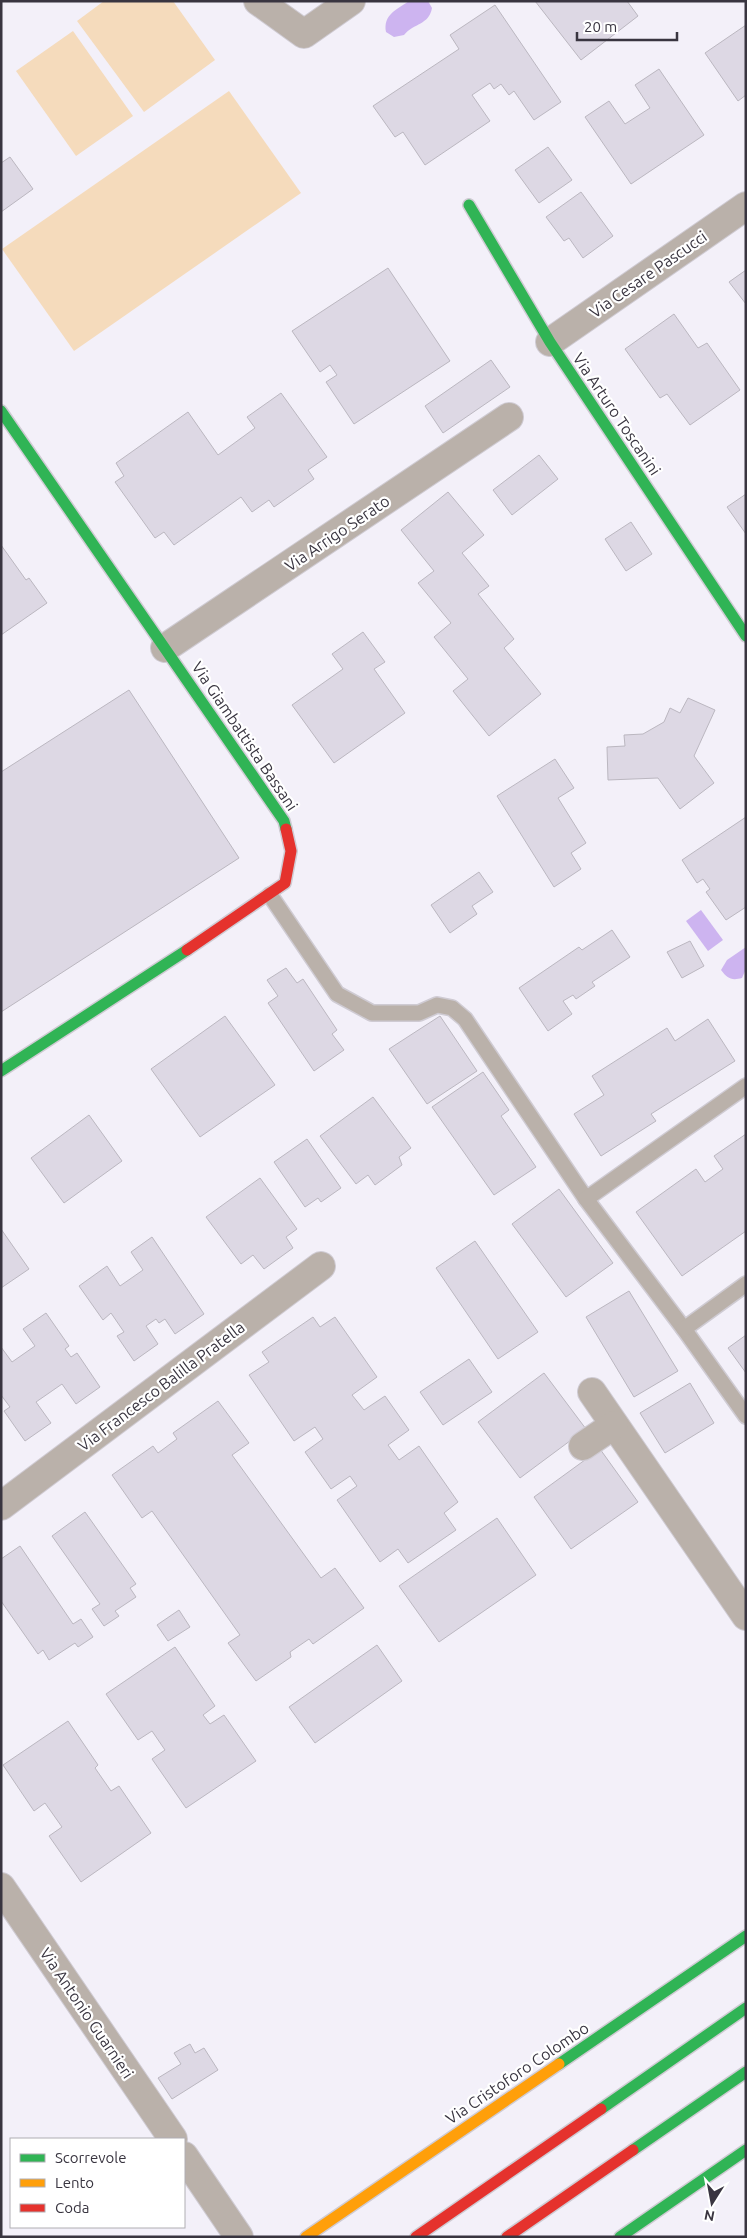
<svg xmlns="http://www.w3.org/2000/svg" width="747" height="2238" font-family="Ubuntu,sans-serif">
	<style>
		.green { fill: #f5dbbc }
		.water { fill: #cdb4f0 }
		.building { fill: #ddd8e4; stroke: #bbb7c0 }
		.lines { fill: none; stroke-linecap: round; stroke-linejoin: round }
		.lane-casing { stroke: #cfcbd3; stroke-width: 18 }
		.street-casing { stroke: #cfcbd3; stroke-width: 30 }
		.fast-casing { stroke: #cfcbd3; stroke-width: 14 }
		.slow-casing { stroke: #cfcbd3; stroke-width: 14 }
		.jam-casing { stroke: #cfcbd3; stroke-width: 14 }
		.lane { stroke: #bab1aa; stroke-width: 15 }
		.street { stroke: #bab1aa; stroke-width: 28 }
		.fast { stroke: #30b455; stroke-width: 11 }
		.slow { stroke: #ff9f0a; stroke-width: 11 }
		.jam { stroke: #e5322d; stroke-width: 11 }
		.labels { text-anchor: middle; stroke-width: 4.5; stroke-linejoin: round; paint-order: stroke }
		.street-label { font-size: 16px; fill: #393540; stroke: #fff }
	</style>
	<rect width="100%" height="100%" fill="#f3f0f9"/>
	<!-- green -->
	<g class="green">
		<polygon points="104,1 173,1 215,60 144,112 77,21"/>
		<polygon points="73,31 133,116 76,156 16,71"/>
		<polygon points="229,91 301,193 74,351 2,249"/>
	</g>
	<!-- water -->
	<g class="water">
		<path d="M409,1H428L432,8C429,25 414,23 404,35L394,37L386,32C383,15 396,10 409,1Z"/>
		<polygon points="701,910 723,940 708,951 686,921"/>
		<path d="M746,947V969L742,978C731,981 727,978 721,970L727,960Z"/>
	</g>
	<!-- building -->
	<g class="building">
		<polygon points="535,1 627,1 638,16 581,60"/>
		<polygon points="495,5 561,102 534,120 514,91 509,95 501,84 494,89 490,83 472,95 490,121 425,165 403,132 395,137 373,106 459,49 450,35"/>
		<polygon points="746,25 746,95 738,101 705,53"/>
		<polygon points="659,69 704,135 631,184 585,117 609,101 625,124 650,108 635,85"/>
		<polygon points="548,147 572,180 539,203 515,170"/>
		<polygon points="10,157 33,189 1,212 1,163"/>
		<polygon points="581,192 613,236 583,258 569,238 564,241 546,217"/>
		<polygon points="388,268 450,361 354,424 326,382 337,375 330,365 320,372 292,331"/>
		<polygon points="746,270 746,304 729,282"/>
		<polygon points="674,314 698,348 707,343 740,390 690,425 667,394 660,398 625,349"/>
		<polygon points="491,360 510,387 443,433 425,406"/>
		<polygon points="281,393 327,457 308,470 314,479 274,507 269,500 252,512 241,497 174,545 164,532 155,538 115,482 124,476 116,463 188,412 218,455 255,428 247,417"/>
		<polygon points="539,455 558,479 512,515 493,490"/>
		<polygon points="448,492 484,535 462,553 489,586 478,594 514,639 504,648 541,694 489,736 453,691 468,679 434,637 451,623 418,583 434,571 401,530"/>
		<polygon points="746,494 746,534 727,507"/>
		<polygon points="631,522 652,554 626,571 605,539"/>
		<polygon points="1,545 26,580 29,578 47,603 1,635"/>
		<polygon points="363,632 385,662 374,669 405,713 334,763 292,705 343,669 332,654"/>
		<polygon points="129,690 239,858 1,1012 1,772"/>
		<polygon points="688,698 715,710 694,756 714,783 680,809 658,778 608,780 607,747 625,746 624,735 643,734 664,722 670,708 680,713"/>
		<polygon points="555,759 574,788 558,798 586,843 571,853 581,869 554,887 497,796"/>
		<polygon points="746,817 746,907 726,920 706,892 710,889 703,879 697,883 682,860"/>
		<polygon points="479,872 493,892 472,906 477,914 450,933 431,905"/>
		<polygon points="612,930 630,957 592,982 595,986 576,999 573,995 563,1001 572,1014 548,1031 519,988 579,947 582,950"/>
		<polygon points="690,941 704,966 682,978 667,952"/>
		<polygon points="286,968 297,983 303,979 337,1030 332,1034 344,1050 314,1071 268,1003 278,996 267,980"/>
		<polygon points="225,1016 275,1085 200,1137 151,1069"/>
		<polygon points="440,1016 477,1071 427,1104 389,1049"/>
		<polygon points="708,1019 735,1061 651,1114 656,1121 601,1156 574,1114 604,1095 592,1076 667,1028 675,1041"/>
		<polygon points="483,1072 509,1110 501,1116 536,1167 494,1195 432,1107"/>
		<polygon points="373,1097 411,1148 399,1157 402,1165 375,1185 368,1175 356,1184 320,1136"/>
		<polygon points="89,1115 122,1161 64,1203 31,1158"/>
		<polygon points="746,1134 746,1231 682,1276 636,1212 696,1169 705,1182 723,1169 714,1156"/>
		<polygon points="307,1139 341,1188 321,1202 318,1198 305,1207 274,1162"/>
		<polygon points="260,1178 297,1229 286,1237 293,1248 264,1269 253,1255 241,1264 206,1217"/>
		<polygon points="559,1189 613,1263 566,1297 512,1224"/>
		<polygon points="1,1229 29,1269 1,1288"/>
		<polygon points="152,1237 204,1314 175,1334 165,1319 159,1323 156,1319 146,1326 158,1344 134,1361 117,1336 124,1332 111,1313 103,1320 79,1286 107,1266 120,1286 143,1270 131,1252"/>
		<polygon points="475,1241 538,1332 498,1359 436,1268"/>
		<polygon points="629,1291 678,1371 634,1397 586,1317"/>
		<polygon points="46,1313 69,1346 65,1349 71,1357 77,1353 100,1387 76,1404 62,1384 36,1402 51,1423 25,1441 4,1411 10,1407 1,1395 1,1347 12,1362 35,1346 23,1329"/>
		<polygon points="313,1317 320,1327 335,1317 377,1377 352,1395 364,1410 385,1396 409,1430 388,1445 399,1460 419,1446 458,1502 444,1513 456,1530 408,1563 398,1549 380,1562 337,1500 357,1486 350,1476 331,1489 305,1452 323,1439 315,1427 294,1441 249,1375 269,1362 262,1352"/>
		<polygon points="746,1335 746,1373 728,1348"/>
		<polygon points="469,1359 492,1392 443,1425 420,1392"/>
		<polygon points="544,1373 586,1429 520,1478 478,1422"/>
		<polygon points="690,1383 714,1423 665,1453 640,1413"/>
		<polygon points="218,1401 249,1443 232,1455 321,1578 335,1568 364,1608 313,1644 309,1639 290,1652 291,1657 256,1681 228,1643 240,1635 152,1511 142,1518 112,1475 153,1446 158,1453 177,1439 173,1433"/>
		<polygon points="600,1449 638,1502 571,1549 534,1497"/>
		<polygon points="85,1512 136,1584 130,1588 136,1597 115,1611 119,1616 104,1626 92,1609 100,1604 52,1536"/>
		<polygon points="497,1518 536,1575 439,1642 399,1586"/>
		<polygon points="20,1546 73,1624 81,1619 93,1637 78,1647 75,1643 49,1660 43,1650 38,1654 1,1601 1,1559"/>
		<polygon points="179,1610 190,1627 168,1641 157,1625"/>
		<polygon points="377,1645 402,1681 315,1743 289,1707"/>
		<polygon points="175,1647 215,1706 203,1715 210,1724 224,1715 256,1761 186,1808 152,1759 165,1750 152,1731 138,1740 106,1694"/>
		<polygon points="68,1721 98,1765 95,1768 111,1791 119,1786 151,1833 81,1882 49,1836 62,1827 45,1803 34,1811 3,1765"/>
		<polygon points="190,2044 195,2053 204,2048 218,2070 172,2099 158,2078 181,2064 174,2053"/>
	</g>
	<g class="lines">
		<defs>
			<g id="lane">
				<polyline points="270,895 337,994 372,1013 419,1013 437,1005 452,1008 465,1019 586,1199 684,1329 746,1416"/>
				<polyline points="586,1199 746,1086"/>
				<polyline points="684,1329 746,1284"/>
			</g>
			<g id="street">
				<polyline points="258,1 304,34 351,1"/>
				<polyline points="550,342 746,206"/>
				<polyline points="165,648 509,417"/>
				<polyline points="592,1392 746,1616"/>
				<polyline points="583,1446 614,1425"/>
				<polyline points="1,1506 321,1266"/>
				<polyline points="1,1887 173,2139"/>
				<polyline points="184,2156 239,2237"/>
			</g>
			<g id="fast">
				<polyline points="469,205 550,342 746,636"/>
				<polyline points="1,411 284,821 286,829"/>
				<polyline points="1,1071 187,950"/>
				<polyline points="559,2064 746,1936"/>
				<polyline points="601,2109 746,2008"/>
				<polyline points="633,2150 746,2072"/>
				<polyline points="620,2237 746,2150"/>
			</g>
			<polyline id="slow" points="306,2237 559,2064"/>
			<g id="jam">
				<polyline points="187,950 285,883 291,851 286,829"/>
				<polyline points="416,2237 601,2109"/>
				<polyline points="507,2237 633,2150"/>
			</g>
		</defs>
		<!-- lane casing -->
		<use href="#lane" class="lane-casing"/>
		<!-- street casing -->
		<use href="#street" class="street-casing"/>
		<!-- fast casing -->
		<use href="#fast" class="fast-casing"/>
		<!-- slow casing -->
		<use href="#slow" class="slow-casing"/>
		<!-- jam casing -->
		<use href="#jam" class="jam-casing"/>
		<!-- lane -->
		<use href="#lane" class="lane"/>
		<!-- street -->
		<use href="#street" class="street"/>
		<!-- fast -->
		<use href="#fast" class="fast"/>
		<!-- slow -->
		<use href="#slow" class="slow"/>
		<!-- jam -->
		<use href="#jam" class="jam"/>
	</g>
	<g class="labels">
		<!-- street labels -->
		<g class="street-label">
			<text transform="translate(648 274) rotate(-35)" y="6">Via Cesare Pascucci</text>
			<text transform="translate(617 414) rotate(56)" y="6">Via Arturo Toscanini</text>
			<text transform="translate(337 533) rotate(-34)" y="6">Via Arrigo Serato</text>
			<text transform="translate(245 736) rotate(56)" y="6">Via Giambattista Bassani</text>
			<text transform="translate(161 1386) rotate(-37)" y="6">Via Francesco Balilla Pratella</text>
			<text transform="translate(87 2013) rotate(56)" y="6">Via Antonio Guarnieri</text>
			<text transform="translate(517 2073) rotate(-34)" y="6">Via Cristoforo Colombo</text>
		</g>
	</g>
	<!-- border -->
	<rect width="747" height="2238" fill="none" stroke="#393540" stroke-width="5"/>
	<!-- legend -->
	<rect x="10" y="2138" width="175" height="90" fill="#ffffff" stroke="#b0aeb3"/>
	<rect x="20" y="2154" width="25" height="8" fill="#30b455" stroke="#b0aeb3"/>
	<text x="55" y="2163" font-size="15" fill="#393540">Scorrevole</text>
	<rect x="20" y="2179" width="25" height="8" fill="#ff9f0a" stroke="#b0aeb3"/>
	<text x="55" y="2188" font-size="15" fill="#393540">Lento</text>
	<rect x="20" y="2204" width="25" height="8" fill="#e5322d" stroke="#b0aeb3"/>
	<text x="55" y="2213" font-size="15" fill="#393540">Coda</text>
	<!-- north arrow -->
	<g transform="translate(712 2203) rotate(191)" stroke="#ffffff" stroke-width="4" paint-order="stroke">
	<path d="M0-4L9 19L0 12L-9 19Z" fill="#393540"/>
	<text y="-8" font-size="14" font-weight="bold" text-anchor="middle" fill="#393540">N</text>
	</g>
	<!-- scale -->
	<path d="M577 32v8h100v-8" fill="none" stroke="#393540" stroke-width="2.5"/>
	<text x="584" y="32" font-size="15" fill="#393540" stroke="#ffffff" stroke-width="4" paint-order="stroke">20 m</text>
</svg>
